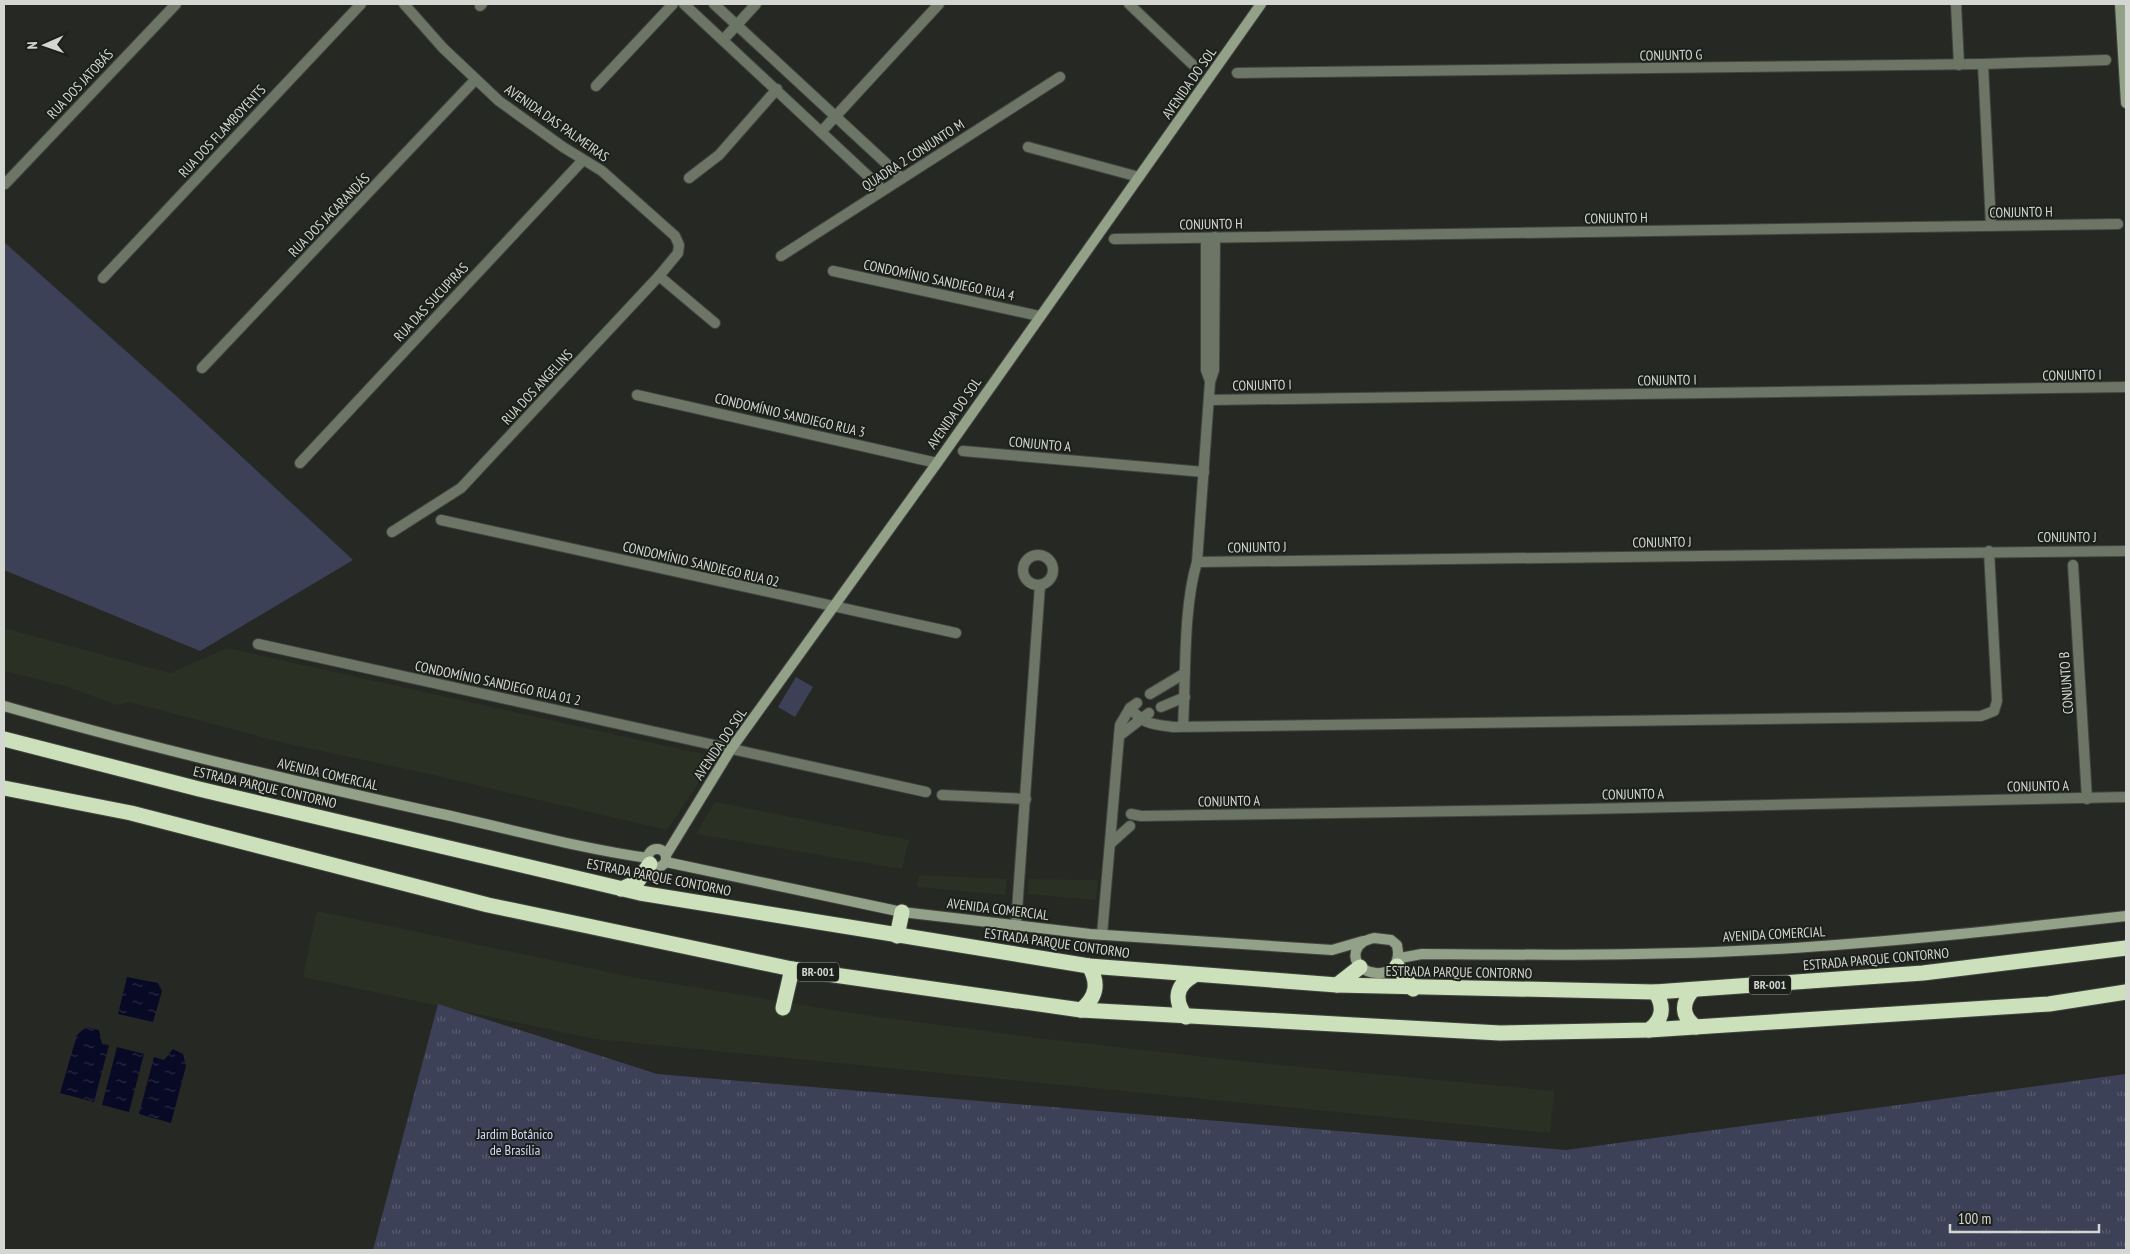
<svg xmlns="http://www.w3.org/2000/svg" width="2130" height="1254" font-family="'PT Sans Narrow',sans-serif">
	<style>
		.built { fill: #2a3024 }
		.grass { fill: #3d4157 }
		.park { fill: url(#park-tufts) }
		.water { fill: url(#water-ripples) }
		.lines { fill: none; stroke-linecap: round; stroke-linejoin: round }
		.street-casing { stroke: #42453f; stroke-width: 12 }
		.secondary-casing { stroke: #42453f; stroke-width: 12 }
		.highway-casing { stroke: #42453f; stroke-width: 17 }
		.street { stroke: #6c7566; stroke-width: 10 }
		.secondary { stroke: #93a188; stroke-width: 10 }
		.highway { stroke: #cce1bb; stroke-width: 15 }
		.labels { text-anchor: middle; stroke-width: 4; stroke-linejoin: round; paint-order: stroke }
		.shield { fill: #1c201a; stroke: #9d9f9b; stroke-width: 1 }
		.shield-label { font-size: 12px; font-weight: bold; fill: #d4d6d2 }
		.street-label { font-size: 14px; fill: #d4d6d2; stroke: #1c201a }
		.park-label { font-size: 14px; fill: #cfd8fd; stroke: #1c201a }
	</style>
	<defs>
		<pattern id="park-tufts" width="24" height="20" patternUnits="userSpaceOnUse" patternTransform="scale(1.25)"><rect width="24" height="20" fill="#3d4157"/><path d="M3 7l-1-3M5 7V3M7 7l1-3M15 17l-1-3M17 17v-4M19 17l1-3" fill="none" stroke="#585c6e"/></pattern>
		<pattern id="water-ripples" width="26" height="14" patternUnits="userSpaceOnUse" patternTransform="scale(1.25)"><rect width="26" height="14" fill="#070925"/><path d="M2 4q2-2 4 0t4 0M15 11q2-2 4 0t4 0" fill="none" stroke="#2a2c44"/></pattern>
	</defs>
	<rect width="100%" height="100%" fill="#262923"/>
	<!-- built -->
	<g class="built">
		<polygon points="4,628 170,673 227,648 716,757 667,830 416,771 288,744 130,702 117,705 65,686 4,671"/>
		<polygon points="715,802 909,840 902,869 696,834"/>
		<polygon points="919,875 1007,879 1005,895 917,887"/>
		<polygon points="1028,879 1098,880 1096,900 1028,894"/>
		<polygon points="317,911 632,977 858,1014 1047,1039 1250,1062 1554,1091 1550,1133 595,1039 303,977"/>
	</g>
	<!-- grass -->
	<g class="grass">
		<polygon points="4,242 174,394 353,560 200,651 4,570"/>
		<polygon points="796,677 813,687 795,717 778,707"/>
	</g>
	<!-- park -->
	<polygon class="park" points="438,1004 657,1074 1566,1150 2126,1074 2126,1250 373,1250"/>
	<!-- water -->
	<g class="water">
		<polygon points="127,977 158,983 162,991 153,1022 118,1014"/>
		<polygon points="86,1027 99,1030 102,1044 109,1045 94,1102 60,1093 77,1035"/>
		<polygon points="117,1047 144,1054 129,1112 102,1105"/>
		<polygon points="173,1049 183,1054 186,1066 171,1123 139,1114 154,1057 164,1060"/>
	</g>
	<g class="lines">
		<defs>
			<g id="street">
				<polyline points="684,4 883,190"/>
				<polyline points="714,4 902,178"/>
				<polyline points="1129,4 1192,64"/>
				<polyline points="1956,4 1959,65"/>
				<polyline points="480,6 482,4"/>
				<polyline points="723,40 756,4"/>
				<polyline points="1983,64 1991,226"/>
				<polyline points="1237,73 1983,64 2106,60"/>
				<polyline points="596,86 673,4"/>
				<polyline points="821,132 939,4"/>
				<polyline points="1028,147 1139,177"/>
				<polyline points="689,178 719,155 777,89"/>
				<polyline points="5,184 176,4"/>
				<polyline points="1206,238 1206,370 1210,381"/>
				<polyline points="1114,239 2118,224"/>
				<polyline points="781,256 1060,77"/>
				<polyline points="833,271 1039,316"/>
				<polyline points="659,276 715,323"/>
				<polyline points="103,278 361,4"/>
				<polyline points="202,368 475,80"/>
				<polyline points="637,395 937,463"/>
				<polyline points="1209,400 2126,387"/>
				<polyline points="963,451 1204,472"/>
				<polyline points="300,463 583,160"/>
				<polyline points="441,520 956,633"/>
				<polyline points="392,532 461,488 659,276 678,253 679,245 675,236 602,171 563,147 499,101 443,48 404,4"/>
				<circle cx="1038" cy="570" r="15"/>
				<polyline points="1197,562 2126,551"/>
				<polyline points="2073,565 2087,799"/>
				<polyline points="258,644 926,792"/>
				<polyline points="1150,694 1185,673"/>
				<polyline points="1161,707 1185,697"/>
				<path d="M1130,708C1144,725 1153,724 1173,727L1981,716L1994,711L1997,701L1989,551"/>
				<path d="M1183,726C1186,676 1183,608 1197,562L1210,382L1214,370L1215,237"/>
				<polyline points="1119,736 1149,713"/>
				<polyline points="942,795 1026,799"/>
				<polyline points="1131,814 1141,816 1584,809 2126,797"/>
				<polyline points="1111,843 1130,826"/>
				<polyline points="1016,925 1040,585"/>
				<polyline points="1102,935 1120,725 1130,708 1137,703"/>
			</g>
			<g id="secondary">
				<polyline points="2120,4 2126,103"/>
				<path d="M4,706C147,747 292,781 437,813C507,828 577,848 648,858"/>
				<circle cx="657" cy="858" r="9"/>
				<polyline points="666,855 731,749 937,463 1261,4"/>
				<polyline points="666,862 902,912 1090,934 1332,950 1363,941"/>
				<path d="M1374,938L1391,940L1397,945C1406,986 1349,977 1356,951C1359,942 1366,940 1374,938Z"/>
				<path d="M1400,958L1422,954C1540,955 1659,956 1777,949C1894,942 2010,929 2126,916"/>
			</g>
			<g id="highway">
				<polyline points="4,739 199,789 640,893 1089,966 1337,985 1655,992 1923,973 2126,948"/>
				<polyline points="4,788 131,813 488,905 792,969 1081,1010 1500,1033 1649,1030 2049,1004 2126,992"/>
				<polyline points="621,889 637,882 650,864"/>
				<polyline points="897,936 902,912"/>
				<polyline points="1397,966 1413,989"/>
				<polyline points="1337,985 1360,967"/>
				<path d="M1692,991C1681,1004 1682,1017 1696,1027"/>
				<polyline points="783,1008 792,969"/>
				<path d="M1081,1010C1097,997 1099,983 1089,966"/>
				<path d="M1186,1017C1174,1001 1175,986 1193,976"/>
				<path d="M1649,1030C1663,1020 1665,1006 1655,992"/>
			</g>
		</defs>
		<!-- street casing -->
		<use href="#street" class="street-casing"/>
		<!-- secondary casing -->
		<use href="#secondary" class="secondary-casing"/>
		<!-- highway casing -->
		<use href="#highway" class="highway-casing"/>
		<!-- street -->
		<use href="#street" class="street"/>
		<!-- secondary -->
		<use href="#secondary" class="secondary"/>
		<!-- highway -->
		<use href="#highway" class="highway"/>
	</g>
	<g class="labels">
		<!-- shield labels -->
		<g class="shield">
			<rect x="797" y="962.5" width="42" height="19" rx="4"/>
			<rect x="1749" y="975.5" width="42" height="19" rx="4"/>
		</g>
		<g class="shield-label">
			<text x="818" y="976">BR-001</text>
			<text x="1770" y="989">BR-001</text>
		</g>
		<!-- street labels -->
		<g class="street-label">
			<text transform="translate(1671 55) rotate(-1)" y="5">CONJUNTO G</text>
			<text transform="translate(1189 83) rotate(-55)" y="5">AVENIDA DO SOL</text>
			<text transform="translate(80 84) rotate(-47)" y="5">RUA DOS JATOBÁS</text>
			<text transform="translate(557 123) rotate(35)" y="5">AVENIDA DAS PALMEIRAS</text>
			<text transform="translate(222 131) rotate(-47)" y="5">RUA DOS FLAMBOYENTS</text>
			<text transform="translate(913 155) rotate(-33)" y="5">QUADRA 2 CONJUNTO M</text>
			<text transform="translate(2021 212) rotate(-1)" y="5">CONJUNTO H</text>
			<text transform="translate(329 215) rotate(-46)" y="5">RUA DOS JACARANDÁS</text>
			<text transform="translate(1616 218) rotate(-1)" y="5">CONJUNTO H</text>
			<text transform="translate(1211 224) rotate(-1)" y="5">CONJUNTO H</text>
			<text transform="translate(939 280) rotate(12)" y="5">CONDOMÍNIO SANDIEGO RUA 4</text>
			<text transform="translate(431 302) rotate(-47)" y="5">RUA DAS SUCUPIRAS</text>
			<text transform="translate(2072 375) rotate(-1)" y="5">CONJUNTO I</text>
			<text transform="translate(1667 380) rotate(-1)" y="5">CONJUNTO I</text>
			<text transform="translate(1262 385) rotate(-1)" y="5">CONJUNTO I</text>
			<text transform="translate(537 387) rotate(-47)" y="5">RUA DOS ANGELINS</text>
			<text transform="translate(954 413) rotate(-55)" y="5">AVENIDA DO SOL</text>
			<text transform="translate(790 415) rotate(13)" y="5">CONDOMÍNIO SANDIEGO RUA 3</text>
			<text transform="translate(1040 444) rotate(5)" y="5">CONJUNTO A</text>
			<text x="2067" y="542">CONJUNTO J</text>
			<text transform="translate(1662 542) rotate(-1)" y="5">CONJUNTO J</text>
			<text transform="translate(1257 547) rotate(-1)" y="5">CONJUNTO J</text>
			<text transform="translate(701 564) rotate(13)" y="5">CONDOMÍNIO SANDIEGO RUA 02</text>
			<text transform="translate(498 683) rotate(12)" y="5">CONDOMÍNIO SANDIEGO RUA 01 2</text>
			<text transform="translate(2066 683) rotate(-94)" y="5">CONJUNTO B</text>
			<text transform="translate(720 744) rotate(-56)" y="5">AVENIDA DO SOL</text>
			<text transform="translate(328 774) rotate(13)" y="5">AVENIDA COMERCIAL</text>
			<text transform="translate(2038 786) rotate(-1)" y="5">CONJUNTO A</text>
			<text transform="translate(265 787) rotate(13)" y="5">ESTRADA PARQUE CONTORNO</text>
			<text transform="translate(1633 794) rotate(-1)" y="5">CONJUNTO A</text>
			<text transform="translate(1229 801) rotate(-1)" y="5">CONJUNTO A</text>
			<text transform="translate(659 877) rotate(11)" y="5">ESTRADA PARQUE CONTORNO</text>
			<text transform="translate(998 909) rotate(7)" y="5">AVENIDA COMERCIAL</text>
			<text transform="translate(1774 934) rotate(-3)" y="5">AVENIDA COMERCIAL</text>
			<text transform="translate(1057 943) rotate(8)" y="5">ESTRADA PARQUE CONTORNO</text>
			<text transform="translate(1876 959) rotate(-5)" y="5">ESTRADA PARQUE CONTORNO</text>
			<text transform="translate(1459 972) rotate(1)" y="5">ESTRADA PARQUE CONTORNO</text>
		</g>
		<!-- park labels -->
		<g class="park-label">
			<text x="515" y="1139">Jardim Botânico<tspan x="515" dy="16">de Brasília</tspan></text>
		</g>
	</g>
	<!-- border -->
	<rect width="2130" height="1254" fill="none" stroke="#d4d6d2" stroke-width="10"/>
	<!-- north arrow -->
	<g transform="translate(45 45) rotate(268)" stroke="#1c201a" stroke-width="4" paint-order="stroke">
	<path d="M0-4L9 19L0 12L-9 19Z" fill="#d4d6d2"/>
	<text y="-8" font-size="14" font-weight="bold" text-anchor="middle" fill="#d4d6d2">N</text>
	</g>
	<!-- scale -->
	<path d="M1950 1224v8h149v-8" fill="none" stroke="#d4d6d2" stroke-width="2.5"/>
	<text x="1958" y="1224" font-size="15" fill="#d4d6d2" stroke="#1c201a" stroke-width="4" paint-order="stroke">100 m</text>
</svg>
